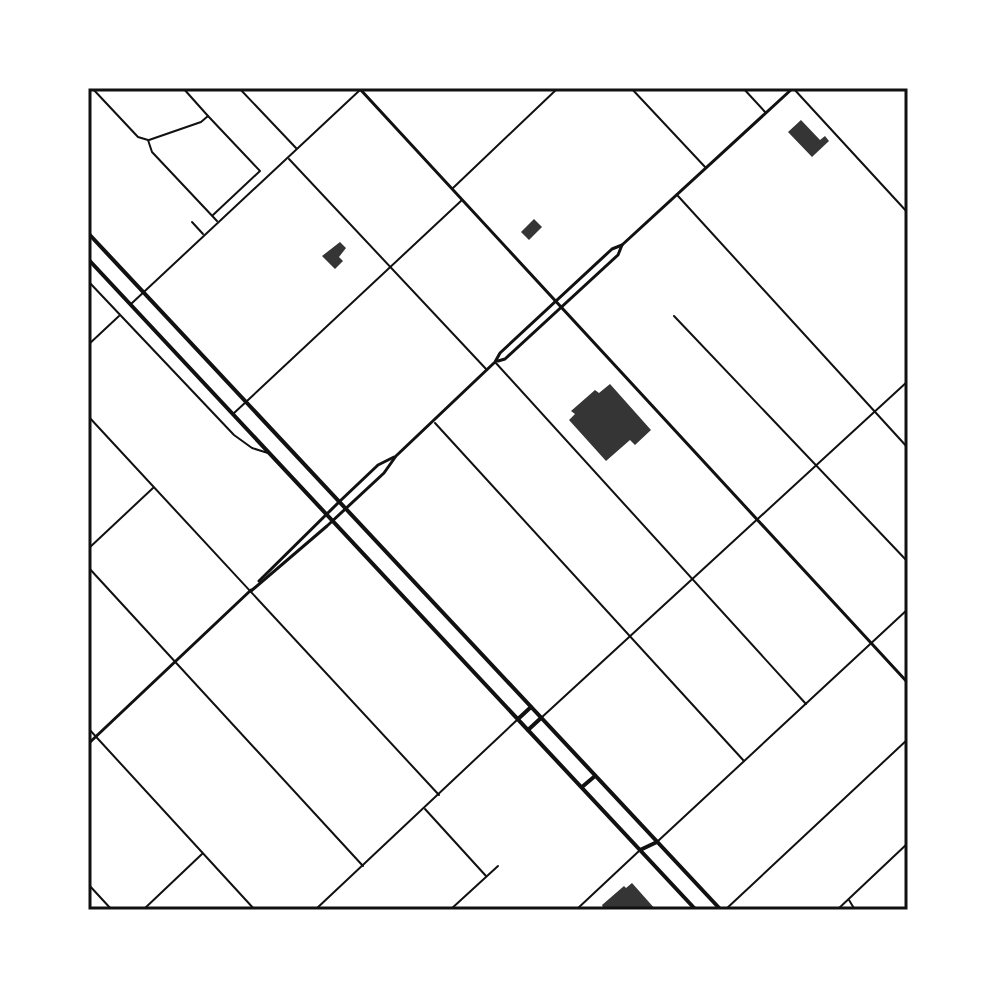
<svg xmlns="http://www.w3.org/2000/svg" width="996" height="998" font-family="Rubik,sans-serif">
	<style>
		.building { fill: #353535 }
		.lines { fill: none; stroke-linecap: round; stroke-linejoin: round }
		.minor { stroke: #111; stroke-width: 2 }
		.secondary { stroke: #111; stroke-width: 3 }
		.trunk { stroke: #111; stroke-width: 4 }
		.neatline { fill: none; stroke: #111; stroke-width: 3 }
	</style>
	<rect width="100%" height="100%" fill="#fff"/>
	<!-- building -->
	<g class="building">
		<polygon points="801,120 820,140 825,136 829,141 812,157 788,132"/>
		<polygon points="534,219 542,227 529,240 521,232"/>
		<polygon points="340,242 346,248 339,257 343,261 335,269 322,256"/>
		<polygon points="610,384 651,430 635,445 630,440 606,461 569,420 575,414 571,411 595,390 599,393"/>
		<polygon points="632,883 656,910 604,910 602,905 624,886 626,888"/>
	</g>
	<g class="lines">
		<!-- minor -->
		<g class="minor">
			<polyline points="92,88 138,137 148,140 152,152 217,221"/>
			<polyline points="239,88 296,148"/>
			<polyline points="631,88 706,168"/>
			<polyline points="743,88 766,113"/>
			<polyline points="793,88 908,213"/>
			<polyline points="208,116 260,171 213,215"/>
			<polyline points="149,140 201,122 208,116 183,88"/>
			<polyline points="289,159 487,370"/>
			<polyline points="453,188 558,88"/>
			<polyline points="678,196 908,448"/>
			<polyline points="192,222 203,234"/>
			<polyline points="88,281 234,435 252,448 268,453"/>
			<polyline points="131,304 360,90"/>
			<polyline points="674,316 908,562"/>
			<polyline points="88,345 119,316"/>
			<polyline points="495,362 806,704"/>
			<polyline points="233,414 462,200"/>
			<polyline points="88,416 439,795"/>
			<polyline points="435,423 744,761"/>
			<polyline points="88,549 153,488"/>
			<polyline points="88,567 363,866"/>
			<polyline points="541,718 908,381"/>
			<polyline points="88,728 255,910"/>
			<polyline points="425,809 486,876"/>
			<polyline points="658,841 908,609"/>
			<polyline points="88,884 112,910"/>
			<polyline points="849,900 855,910"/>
			<polyline points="143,910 202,854"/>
			<polyline points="315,910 517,720"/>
			<polyline points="450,910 498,866"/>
			<polyline points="576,910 639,851"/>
			<polyline points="725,910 908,739"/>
			<polyline points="837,910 908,843"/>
		</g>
		<!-- secondary -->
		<g class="secondary">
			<polyline points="359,88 908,683"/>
			<polyline points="498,361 505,359 618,255 622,245 793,88"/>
			<polyline points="259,581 339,502 378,465 394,457"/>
			<polyline points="251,591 327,526 384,473 396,456 495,362 500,353 612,249 622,245"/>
			<polyline points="88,744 251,590"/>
		</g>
		<!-- trunk -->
		<g class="trunk">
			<polyline points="88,233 721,910"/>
			<polyline points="88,259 696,910"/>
			<polyline points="518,719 531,707"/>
			<polyline points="528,730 541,718"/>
			<polyline points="582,787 595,776"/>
			<polyline points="640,850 657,842"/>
		</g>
	</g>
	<!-- border -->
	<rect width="996" height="998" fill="none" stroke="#ffffff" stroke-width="180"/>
	<rect x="90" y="90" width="816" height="818" class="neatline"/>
</svg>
